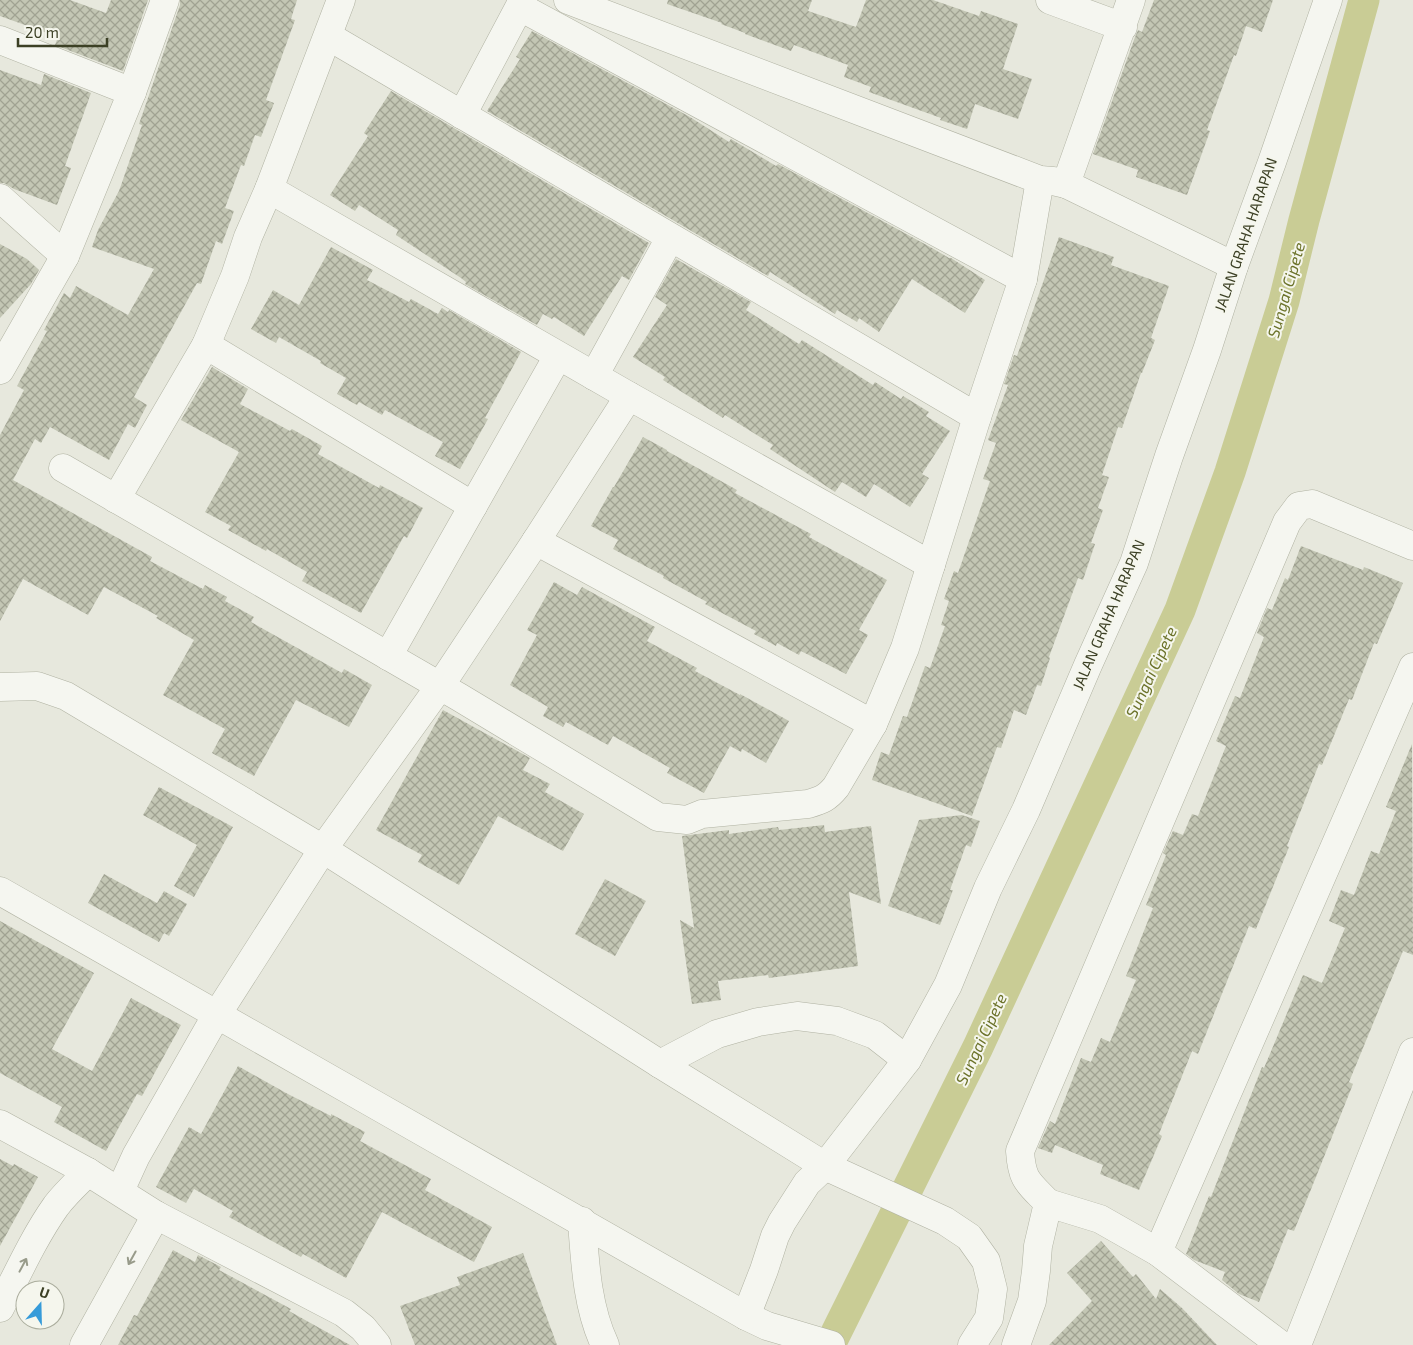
<svg xmlns="http://www.w3.org/2000/svg" width="1413" height="1345" font-family="'Exo 2',sans-serif">
	<style>
		.lines { fill: none; stroke-linecap: round; stroke-linejoin: round }
		.canal { stroke: #c9cc95; stroke-width: 31 }
		.building { fill: url(#building-cross-hatch) }
		.street-casing { stroke: #b0b2a2; stroke-width: 29 }
		.street { stroke: #f5f6f0; stroke-width: 28 }
		.oneway { stroke: #989b8a }
		.labels { text-anchor: middle; stroke-width: 4; stroke-linejoin: round; paint-order: stroke }
		.street-label { font-size: 15px; fill: #3c4025; stroke: #f5f6ed }
		.water-label { font-size: 16px; font-style: italic; fill: #6c732b; stroke: #f5f6ed }
	</style>
	<defs>
		<pattern id="building-cross-hatch" width="8" height="8" patternUnits="userSpaceOnUse" patternTransform="scale(1.25)"><rect width="8" height="8" fill="#c3c6b4"/><path d="M0 0l8 8M0 8l8-8" fill="none" stroke="#a0a292"/></pattern>
	</defs>
	<rect width="100%" height="100%" fill="#e7e8dd"/>
	<g class="lines">
		<!-- canal -->
		<polyline class="canal" points="830,1345 978,1047 1180,610 1230,472 1284,301 1304,220 1364,0"/>
	</g>
	<!-- building -->
	<g class="building">
		<polygon points="0,0 70,0 106,13 111,0 148,0 123,71 55,45 58,37 0,16"/>
		<polygon points="180,0 297,0 291,19 295,20 266,100 274,103 261,137 255,135 244,166 241,165 225,208 234,211 222,244 216,241 201,284 197,283 134,397 147,405 135,428 128,424 109,460 50,427 41,443 35,439 13,480 152,557 150,561 203,589 205,585 227,597 225,601 254,617 251,622 342,673 344,669 372,685 349,727 296,700 254,776 212,753 225,729 163,695 194,640 156,618 158,616 104,587 88,615 23,579 0,621 0,435 24,390 17,386 47,331 44,330 64,293 70,298 76,286 128,315 154,269 92,247 98,230 119,191 142,125 139,124 180,5"/>
		<polygon points="668,0 812,0 808,11 856,27 866,0 933,0 979,16 981,11 1018,24 1003,69 1032,79 1018,119 975,104 967,129 940,120 941,118 869,92 871,87 844,77 848,65 794,45 791,51 745,34 745,33 721,24 722,23 667,4"/>
		<polygon points="1154,0 1273,0 1262,32 1246,26 1236,56 1234,55 1207,130 1210,131 1187,195 1136,177 1138,170 1093,154 1135,37 1138,30 1142,32"/>
		<polygon points="532,31 690,117 729,142 731,139 776,166 778,164 932,248 949,258 951,258 985,280 965,313 912,279 879,332 859,318 857,322 837,310 835,314 770,272 768,276 487,111 520,59 516,57"/>
		<polygon points="0,70 41,85 44,74 91,93 65,166 71,168 57,205 14,189 4,183 0,183"/>
		<polygon points="391,91 649,243 629,280 622,276 584,336 554,317 552,319 543,314 537,325 465,284 466,282 461,278 396,235 398,230 359,205 355,211 330,195 368,136 364,133"/>
		<polygon points="1059,237 1114,257 1111,265 1169,286 1151,338 1155,340 1142,373 1141,373 1122,428 1118,427 1102,475 1109,477 1098,508 1103,510 1091,543 1095,544 1083,580 1078,578 1049,657 1050,658 1041,686 1037,685 1026,715 1014,710 1001,748 997,747 972,816 872,780 881,752 889,755 903,716 907,717 925,666 930,668 945,626 941,625 949,601 944,599 954,571 958,573 990,481 983,479 996,443 988,440 1008,385 1004,384 1014,355 1017,356"/>
		<polygon points="0,244 27,259 39,270 31,284 0,318"/>
		<polygon points="331,247 373,270 367,280 409,302 411,299 438,314 442,308 448,312 449,310 521,352 485,418 488,419 460,469 435,456 443,442 385,410 382,415 359,402 357,405 337,394 346,378 320,363 321,361 279,337 276,343 251,329 273,290 299,305"/>
		<polygon points="676,259 751,302 746,310 799,344 802,340 873,385 875,382 901,399 903,396 929,412 926,416 950,431 922,474 929,478 910,507 874,484 866,497 842,482 835,492 770,449 773,445 725,415 723,418 663,380 665,377 633,357 667,305 655,297"/>
		<polygon points="212,367 248,389 240,404 290,431 292,429 322,446 318,454 379,488 380,485 423,508 407,538 404,536 361,613 302,581 307,572 267,549 266,551 228,530 231,526 205,512 239,452 181,420"/>
		<polygon points="643,437 667,450 667,451 737,490 735,493 811,534 809,537 887,580 859,630 868,635 846,674 801,651 799,655 777,643 776,646 754,634 756,631 705,604 707,602 663,578 664,576 613,549 618,540 591,526 613,487 614,487"/>
		<polygon points="1301,546 1363,570 1364,567 1403,583 1377,644 1374,643 1352,700 1349,699 1322,765 1319,764 1287,846 1289,847 1256,929 1249,926 1198,1054 1192,1051 1159,1134 1162,1136 1139,1190 1100,1174 1103,1165 1055,1145 1052,1153 1038,1148 1050,1121 1055,1124 1081,1058 1091,1062 1101,1038 1110,1042 1136,980 1126,976 1153,908 1146,905 1166,855 1163,853 1173,831 1183,835 1192,814 1198,816 1226,746 1216,741 1235,696 1240,698 1264,637 1257,633 1267,608 1272,610 1285,578 1288,580"/>
		<polygon points="554,582 577,595 582,587 655,627 647,641 697,668 695,671 740,695 740,694 789,721 766,763 742,749 741,752 730,746 704,793 667,773 670,768 613,736 608,745 566,722 563,727 543,716 548,707 510,685 537,635 527,630"/>
		<polygon points="443,710 530,758 523,770 550,784 545,792 584,814 563,851 498,816 459,885 418,862 422,855 376,830"/>
		<polygon points="1412,744 1413,955 1403,951 1349,1082 1353,1084 1316,1177 1294,1231 1288,1229 1259,1302 1239,1294 1222,1280 1225,1272 1194,1260 1186,1254 1209,1196 1211,1197 1262,1067 1264,1068 1303,975 1322,983 1345,928 1329,921 1341,890 1354,895 1371,851 1379,854 1396,811 1386,807"/>
		<polygon points="159,787 233,827 194,897 174,886 197,845 143,815"/>
		<polygon points="962,815 980,821 971,847 966,845 950,890 953,890 940,925 888,906 919,820"/>
		<polygon points="824,825 825,832 871,826 881,904 849,892 858,966 769,978 768,975 718,981 721,1000 692,1004 680,920 694,928 682,836 729,830 729,834 778,827 779,830"/>
		<polygon points="104,874 157,903 164,891 187,904 169,936 164,933 159,942 88,903"/>
		<polygon points="605,879 646,901 615,956 575,934"/>
		<polygon points="0,921 94,973 52,1049 92,1071 131,998 181,1025 142,1096 137,1094 106,1151 54,1122 62,1107 0,1073"/>
		<polygon points="238,1066 286,1093 331,1116 331,1114 365,1132 360,1141 431,1179 425,1190 492,1227 474,1262 382,1212 346,1278 303,1254 301,1257 229,1217 233,1211 194,1189 186,1203 156,1187 189,1127 201,1134"/>
		<polygon points="0,1159 13,1166 14,1164 38,1177 0,1246"/>
		<polygon points="1101,1241 1133,1277 1136,1274 1156,1299 1160,1289 1182,1308 1217,1345 1049,1345 1092,1301 1067,1273"/>
		<polygon points="173,1250 195,1262 198,1255 221,1267 219,1270 291,1309 289,1311 350,1345 118,1345 134,1315 137,1316"/>
		<polygon points="523,1253 557,1345 415,1345 400,1306 460,1285 457,1277"/>
	</g>
	<g class="lines">
		<defs>
			<g id="street">
				<polyline points="568,0 1040,180 1053,181 1066,184"/>
				<polyline points="1050,0 1123,27"/>
				<polyline points="1131,0 1066,184 1234,266"/>
				<polyline points="520,7 1023,279"/>
				<polyline points="328,36 977,417"/>
				<polyline points="0,40 132,92"/>
				<polyline points="462,115 523,0"/>
				<polyline points="269,189 629,396 931,565"/>
				<polyline points="0,198 65,256"/>
				<polyline points="206,345 473,506"/>
				<polyline points="0,370 65,256 132,92 165,0"/>
				<polyline points="594,376 670,238"/>
				<path d="M63,468L459,697L658,817L687,820L702,814L808,804C822,800 827,798 836,787L873,724L905,648L977,417L1023,279L1040,180"/>
				<polyline points="116,499 206,345 235,276 248,237 269,189 341,0"/>
				<polyline points="536,541 873,724"/>
				<polyline points="388,656 558,356"/>
				<polyline points="0,687 37,686 66,696 323,849 660,1064 825,1166 945,1221 969,1237 986,1261 993,1289 989,1318 972,1345"/>
				<path d="M0,891C248,1034 498,1173 746,1316L767,1326L831,1345"/>
				<polyline points="660,1064 717,1034 758,1022 797,1016 837,1021 875,1035 907,1060"/>
				<polyline points="0,1124 88,1172 156,1215 344,1313 363,1328 377,1345"/>
				<polyline points="120,1191 136,1156 216,1016 323,849 440,686 536,541 629,396"/>
				<polyline points="1048,1203 1100,1219 1158,1252 1281,1345"/>
				<path d="M582,1221C585,1263 587,1307 605,1345"/>
				<polyline points="1158,1252 1413,667"/>
				<path d="M0,1308C17,1275 34,1237 56,1206C65,1194 77,1183 88,1172"/>
				<polyline points="746,1316 764,1270 775,1236 782,1222 807,1183 825,1166 907,1060 948,985 988,888 1026,810 1088,665 1134,563 1169,456 1207,350 1234,266 1272,162 1328,0"/>
				<polyline points="84,1345 156,1215"/>
				<path d="M1016,1345L1032,1301L1036,1271L1038,1246L1048,1203C1028,1182 1022,1181 1020,1151L1287,522L1299,506L1312,504L1413,546"/>
				<polyline points="1297,1345 1413,1052"/>
			</g>
		</defs>
		<!-- street casing -->
		<use href="#street" class="street-casing"/>
		<!-- street -->
		<use href="#street" class="street"/>
	</g>
	<!-- one-way arrows -->
	<defs><path id="oneway-shaft" d="M-6 0H5M1.5-3L5.5 0L1.5 3" fill="none" stroke-width="1.6" stroke-linecap="round" stroke-linejoin="round" transform="scale(1.25)"/></defs>
	<g class="oneway">
		<use href="#oneway-shaft" transform="translate(132 1258) rotate(119)"/>
		<use href="#oneway-shaft" transform="translate(23 1265) rotate(-62)"/>
	</g>
	<g class="labels">
		<!-- street labels -->
		<g class="street-label">
			<text transform="translate(1246 235) rotate(-71)" y="5">JALAN GRAHA HARAPAN</text>
			<text transform="translate(1109 615) rotate(-67)" y="5">JALAN GRAHA HARAPAN</text>
		</g>
		<!-- water labels -->
		<g class="water-label">
			<text transform="translate(1286 290) rotate(-74)" y="6">Sungai Cipete</text>
			<text transform="translate(1151 672) rotate(-65)" y="6">Sungai Cipete</text>
			<text transform="translate(981 1039) rotate(-65)" y="6">Sungai Cipete</text>
		</g>
	</g>
	<!-- north arrow -->
	<g transform="translate(40 1305) rotate(20)"><circle r="24" fill="#f5f6ed" stroke="#abad9d"/>
	<path d="M0-4L9 19L0 12L-9 19Z" fill="#369bd9"/>
	<text y="-8" font-size="14" font-weight="bold" text-anchor="middle" fill="#3c4025">U</text>
	</g>
	<!-- scale -->
	<path d="M18 38v8h89v-8" fill="none" stroke="#3c4025" stroke-width="2.5"/>
	<text x="25" y="38" font-size="15" fill="#3c4025" stroke="#f5f6ed" stroke-width="4" paint-order="stroke">20 m</text>
</svg>
